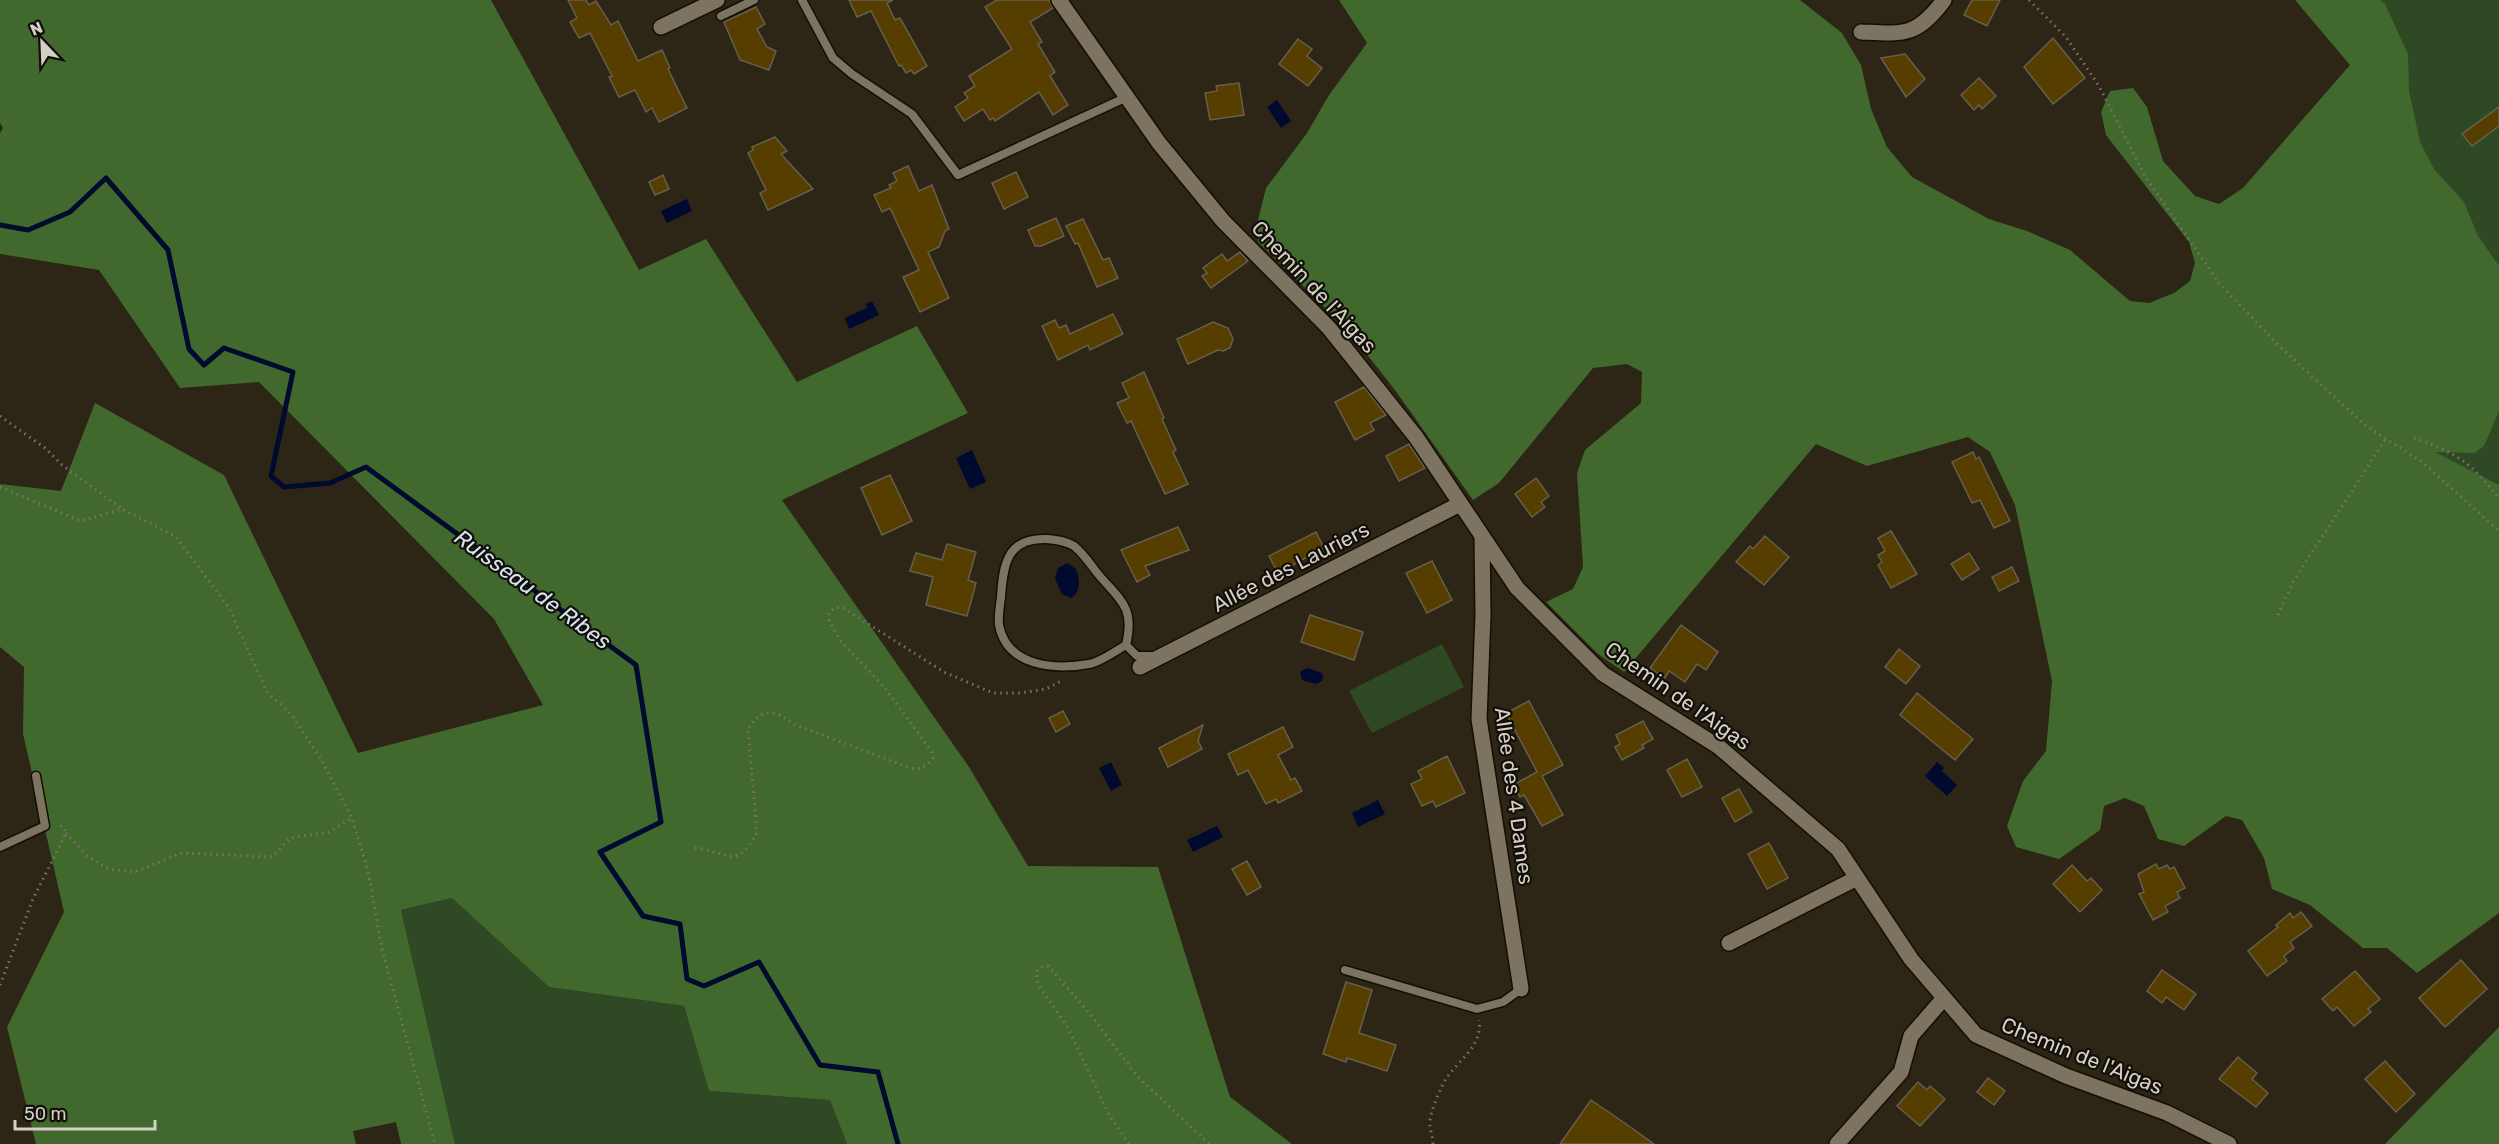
<svg xmlns="http://www.w3.org/2000/svg" width="2499" height="1144" font-family="Rubik,sans-serif">
	<style>
		.green { fill: #304925 }
		.forest { fill: #41692d }
		.water { fill: #00092e }
		.lines { fill: none; stroke-linecap: round; stroke-linejoin: round }
		.stream { stroke: #00092e; stroke-width: 5 }
		.building { fill: #563e00; stroke: #675f4d; stroke-width: 1.5 }
		.lane-casing { stroke: #150e02; stroke-width: 11 }
		.street-casing { stroke: #150e02; stroke-width: 18 }
		.secondary-casing { stroke: #150e02; stroke-width: 18 }
		.path { stroke: #7a7367; stroke-width: 3; stroke-dasharray: 1.5 4.5; stroke-linecap: butt }
		.lane { stroke: #7c7361; stroke-width: 8 }
		.street { stroke: #7c7361; stroke-width: 15 }
		.secondary { stroke: #7c7361; stroke-width: 15 }
		.labels { text-anchor: middle; stroke-width: 4.5; stroke-linejoin: round; paint-order: stroke }
		.street-label { font-size: 21px; fill: #d5d0c7; stroke: #120f08 }
		.water-label { font-size: 22px; font-style: italic; fill: #d8e4f5; stroke: #120f08 }
	</style>
	<rect width="100%" height="100%" fill="#2d2515"/>
	<!-- green -->
	<g class="green">
		<polygon points="2334,0 2499,0 2499,527 2421,457 2398,68"/>
		<polygon points="1442,644 1464,687 1372,733 1349,691"/>
		<polygon points="452,898 549,987 684,1006 709,1091 830,1100 847,1144 455,1144 401,910"/>
	</g>
	<!-- forest -->
	<g class="forest">
		<polygon points="0,0 491,0 639,270 706,239 797,382 917,326 968,413 782,500 969,767 1028,866 1158,867 1230,1097 1292,1144 847,1144 830,1100 709,1091 684,1006 549,987 452,898 401,910 455,1144 401,1144 396,1122 353,1131 356,1144 36,1144 7,1027 64,912 23,734 24,667 0,647 0,484 61,491 95,403 224,475 358,753 543,705 494,619 259,382 180,388 99,270 0,254 0,133 3,128 0,123"/>
		<polygon points="1339,0 1800,0 1842,33 1861,65 1871,109 1887,147 1912,177 1989,219 2027,231 2070,250 2130,301 2149,303 2174,293 2190,281 2195,263 2189,242 2106,135 2101,112 2110,91 2133,88 2147,107 2163,161 2195,196 2219,204 2243,188 2350,65 2295,0 2380,0 2385,4 2408,54 2409,91 2420,142 2434,169 2464,202 2478,236 2499,266 2499,411 2484,446 2475,453 2435,452 2499,485 2499,913 2417,973 2387,948 2363,948 2310,905 2272,889 2264,858 2242,820 2226,816 2184,846 2158,839 2144,806 2125,798 2104,806 2100,830 2059,859 2016,847 2007,826 2023,781 2046,751 2052,681 2015,505 1990,452 1968,437 1867,466 1816,444 1624,672 1598,654 1546,602 1573,589 1583,567 1577,473 1585,450 1641,403 1642,372 1627,364 1593,368 1499,483 1473,500 1395,390 1347,329 1258,242 1258,220 1266,188 1307,133 1329,95 1367,43"/>
		<polygon points="2499,1027 2499,1144 2385,1144"/>
	</g>
	<!-- water -->
	<g class="water">
		<polygon points="1277,100 1291,121 1281,128 1267,107"/>
		<polygon points="687,199 692,211 667,223 661,211"/>
		<polygon points="872,301 879,315 849,329 845,318 867,308 866,304"/>
		<polygon points="972,450 986,482 970,489 956,458"/>
		<path d="M1067,563L1076,569C1080,579 1081,592 1071,598L1062,594L1055,579L1058,568Z"/>
		<polygon points="1307,668 1320,672 1323,676 1322,681 1316,684 1302,680 1300,672"/>
		<polygon points="1111,762 1122,785 1111,791 1099,768"/>
		<polygon points="1937,762 1944,768 1942,771 1957,785 1947,796 1925,776"/>
		<polygon points="1378,800 1385,814 1358,827 1352,813"/>
		<polygon points="1217,826 1223,837 1193,852 1187,840"/>
	</g>
	<g class="lines">
		<!-- stream -->
		<polyline class="stream" points="0,225 28,230 70,212 106,178 168,250 189,349 204,365 224,348 293,372 271,476 284,487 330,483 366,467 636,665 661,822 600,852 643,916 680,924 687,979 704,986 759,962 820,1065 878,1072 898,1144"/>
	</g>
	<!-- building -->
	<g class="building">
		<polygon points="568,0 586,0 589,5 596,1 611,25 618,21 638,61 662,50 670,68 668,69 687,108 659,122 652,108 646,112 635,90 619,97 609,77 612,76 590,33 579,38 570,22 577,18"/>
		<polygon points="849,0 893,0 887,3 895,20 900,18 927,66 914,74 911,70 906,73 901,65 899,66 871,11 857,17"/>
		<polygon points="997,0 1049,0 1053,8 1030,22 1042,42 1038,44 1055,72 1050,76 1068,105 1053,115 1039,92 995,121 993,118 990,120 983,109 964,121 955,107 968,98 964,93 975,86 969,76 1012,49 985,7"/>
		<polygon points="1972,0 2000,0 1987,26 1964,15"/>
		<polygon points="756,7 765,24 757,29 767,47 776,51 769,70 740,60 724,22"/>
		<polygon points="2053,38 2085,78 2053,104 2024,67"/>
		<polygon points="1298,39 1312,49 1307,56 1322,68 1308,86 1279,64"/>
		<polygon points="1905,54 1925,79 1906,97 1881,58"/>
		<polygon points="1979,78 1996,96 1982,109 1979,105 1974,110 1961,95"/>
		<polygon points="1239,83 1244,115 1210,120 1205,93 1217,91 1216,86"/>
		<polygon points="2499,107 2499,126 2472,146 2462,134"/>
		<polygon points="775,137 787,151 781,154 813,189 768,210 760,193 766,190 748,153 753,150 752,147"/>
		<polygon points="908,166 919,191 932,185 949,229 945,231 939,247 928,252 949,298 920,312 903,277 919,270 890,208 882,212 874,195 891,188 889,185 897,181 893,173"/>
		<polygon points="1016,172 1028,197 1004,209 992,183"/>
		<polygon points="663,175 669,189 655,195 649,182"/>
		<polygon points="1056,218 1064,236 1041,246 1035,246 1028,230"/>
		<polygon points="1083,219 1103,260 1109,258 1118,278 1097,287 1078,243 1075,244 1066,226"/>
		<polygon points="1240,252 1248,261 1211,288 1202,276 1207,273 1203,268 1222,254 1227,261"/>
		<polygon points="1113,314 1123,334 1090,350 1088,345 1058,360 1042,326 1055,320 1059,328 1066,325 1070,334"/>
		<polygon points="1213,322 1228,328 1233,339 1230,348 1223,351 1218,350 1188,364 1177,339"/>
		<polygon points="1144,372 1164,418 1162,419 1176,450 1173,452 1188,484 1165,494 1131,421 1127,423 1117,403 1129,398 1122,383"/>
		<polygon points="1364,387 1386,415 1370,423 1374,430 1355,440 1335,402"/>
		<polygon points="1409,444 1425,468 1399,481 1386,456"/>
		<polygon points="1973,452 1976,459 1979,457 2010,521 1994,528 1980,500 1972,503 1952,462"/>
		<polygon points="890,475 912,521 882,535 861,488"/>
		<polygon points="1536,478 1549,496 1541,502 1545,507 1532,517 1515,494"/>
		<polygon points="1178,527 1189,550 1145,566 1150,575 1137,582 1121,550"/>
		<polygon points="1891,531 1917,574 1891,588 1878,565 1882,562 1878,555 1885,551 1878,538"/>
		<polygon points="1316,532 1324,548 1278,573 1269,556"/>
		<polygon points="1765,536 1789,557 1764,585 1736,562 1750,546 1753,549"/>
		<polygon points="947,544 976,552 968,580 976,583 967,616 926,605 933,577 910,571 916,553 942,560"/>
		<polygon points="1969,553 1979,569 1962,580 1951,564"/>
		<polygon points="1432,561 1452,600 1427,613 1406,573"/>
		<polygon points="2012,567 2019,581 1999,591 1992,577"/>
		<polygon points="1310,615 1363,632 1354,660 1301,642"/>
		<polygon points="1681,625 1718,652 1706,670 1697,664 1685,682 1669,671 1665,678 1650,668"/>
		<polygon points="1899,649 1920,666 1906,684 1885,667"/>
		<polygon points="1917,693 1973,739 1955,760 1900,715"/>
		<polygon points="1529,701 1563,765 1542,776 1563,815 1542,826 1524,795 1520,797 1513,785 1537,772 1506,713"/>
		<polygon points="1063,711 1070,724 1056,732 1049,718"/>
		<polygon points="1643,721 1653,739 1642,745 1644,748 1622,760 1615,747 1620,744 1616,735"/>
		<polygon points="1203,725 1198,741 1202,749 1168,767 1159,748"/>
		<polygon points="1283,727 1293,747 1278,755 1291,780 1295,778 1302,791 1278,803 1276,799 1266,804 1248,770 1238,775 1228,754"/>
		<polygon points="1447,756 1465,793 1436,807 1433,801 1422,806 1411,784 1422,779 1418,771"/>
		<polygon points="1687,759 1702,787 1682,797 1667,770"/>
		<polygon points="1739,789 1752,812 1735,822 1722,798"/>
		<polygon points="1769,843 1788,878 1767,889 1748,854"/>
		<polygon points="1247,861 1261,887 1247,895 1232,869"/>
		<polygon points="2156,864 2159,869 2167,865 2170,869 2174,867 2185,888 2177,892 2180,898 2165,906 2168,912 2153,920 2139,894 2144,892 2138,874"/>
		<polygon points="2072,865 2087,881 2091,878 2102,890 2080,912 2053,884"/>
		<polygon points="2301,912 2312,926 2290,942 2294,948 2284,956 2287,961 2267,976 2248,951 2278,927 2276,925 2290,913 2293,918"/>
		<polygon points="2461,960 2487,989 2445,1027 2419,998"/>
		<polygon points="2162,970 2196,994 2184,1010 2166,997 2162,1003 2147,991"/>
		<polygon points="2355,971 2380,999 2368,1009 2371,1012 2354,1026 2337,1007 2333,1011 2322,999"/>
		<polygon points="1346,982 1372,990 1359,1033 1396,1045 1387,1071 1347,1058 1346,1062 1323,1054"/>
		<polygon points="2238,1057 2257,1073 2252,1079 2268,1093 2256,1107 2219,1079"/>
		<polygon points="2385,1061 2415,1094 2396,1112 2365,1079"/>
		<polygon points="1988,1078 2005,1091 1994,1105 1977,1092"/>
		<polygon points="1918,1082 1927,1090 1930,1086 1945,1099 1920,1126 1897,1106"/>
		<polygon points="1591,1100 1626,1124 1654,1144 1560,1144"/>
	</g>
	<g class="lines">
		<defs>
			<g id="lane">
				<polyline points="802,0 833,58 852,74 912,114 958,175 1127,97"/>
				<polyline points="721,16 754,0"/>
				<path d="M1126,645C1115,651 1101,662 1089,664C1055,670 1007,667 999,625C998,616 1000,605 1001,597C1003,565 1007,537 1047,539C1057,540 1066,541 1074,546C1083,553 1091,565 1098,574C1121,601 1135,607 1126,645L1137,656H1154"/>
				<polyline points="0,847 45,826 36,776"/>
				<polyline points="1345,970 1477,1009 1503,1002 1521,989"/>
			</g>
			<g id="street">
				<polyline points="661,27 717,0"/>
				<path d="M1861,32C1903,34 1917,37 1944,0"/>
				<polyline points="1482,536 1483,615 1479,719 1521,989"/>
				<polyline points="1140,667 1460,504"/>
				<polyline points="1729,943 1857,878"/>
				<polyline points="1837,1144 1901,1072 1911,1036 1944,998"/>
			</g>
			<polyline id="secondary" points="1059,0 1159,143 1223,221 1329,328 1416,437 1517,588 1603,674 1719,747 1838,849 1911,959 1976,1035 2066,1076 2167,1113 2229,1144"/>
		</defs>
		<!-- lane casing -->
		<use href="#lane" class="lane-casing"/>
		<!-- street casing -->
		<use href="#street" class="street-casing"/>
		<!-- secondary casing -->
		<use href="#secondary" class="secondary-casing"/>
		<!-- path -->
		<g class="path">
			<polyline points="2029,0 2066,37 2099,86 2145,176 2219,283 2276,343 2366,426 2422,462 2499,531"/>
			<polyline points="0,416 45,448 62,465 122,509"/>
			<path d="M2414,438C2458,454 2470,461 2499,499"/>
			<polyline points="0,487 81,521 122,509 175,536 228,606 267,692 291,714 321,759 352,818 368,871 382,949 435,1144"/>
			<polyline points="2278,615 2294,580 2385,440"/>
			<polyline points="66,833 87,856 109,869 134,872 182,853 272,857 290,838 329,832 352,818"/>
			<path d="M695,848C729,851 735,872 757,833L748,729C761,707 775,709 793,724L910,768C921,770 926,767 933,758L932,752L884,687L840,640L829,621V614L834,608H843L944,672L993,693H1020L1046,689L1061,681"/>
			<polyline points="0,985 33,899 66,833 64,828 58,824"/>
			<polyline points="1129,1144 1109,1115 1068,1028 1038,984 1036,972 1042,967 1048,966 1090,1014 1137,1076 1209,1144"/>
			<path d="M1433,1144C1433,1136 1429,1128 1430,1120C1432,1108 1438,1095 1443,1084C1455,1061 1483,1049 1479,1020"/>
		</g>
		<!-- lane -->
		<use href="#lane" class="lane"/>
		<!-- street -->
		<use href="#street" class="street"/>
		<!-- secondary -->
		<use href="#secondary" class="secondary"/>
	</g>
	<g class="labels">
		<!-- street labels -->
		<g class="street-label">
			<text transform="translate(1314 287) rotate(47)" y="7">Chemin de l'Aigas</text>
			<text transform="translate(1291 567) rotate(-27)" y="7">Allée des Lauriers</text>
			<text transform="translate(1678 696) rotate(35)" y="7">Chemin de l'Aigas</text>
			<text transform="translate(1514 796) rotate(82)" y="7">Allée des 4 Dames</text>
			<text transform="translate(2082 1056) rotate(22)" y="7">Chemin de l'Aigas</text>
		</g>
		<!-- water labels -->
		<g class="water-label">
			<text transform="translate(533 589) rotate(36)" y="8">Ruisseau de Ribes</text>
		</g>
	</g>
	<!-- north arrow -->
	<g transform="translate(42 42) rotate(337)" stroke="#120f08" stroke-width="4.5" paint-order="stroke">
	<path d="M0-4.5L10 22L0 15L-10 22Z" fill="#d5d0c7"/>
	<text y="-9" font-size="16" font-weight="bold" text-anchor="middle" fill="#d5d0c7">N</text>
	</g>
	<!-- scale -->
	<path d="M15 1120v9h140v-9" fill="none" stroke="#d5d0c7" stroke-width="3"/>
	<text x="24" y="1120" font-size="18" fill="#d5d0c7" stroke="#120f08" stroke-width="4.5" paint-order="stroke">50 m</text>
</svg>
